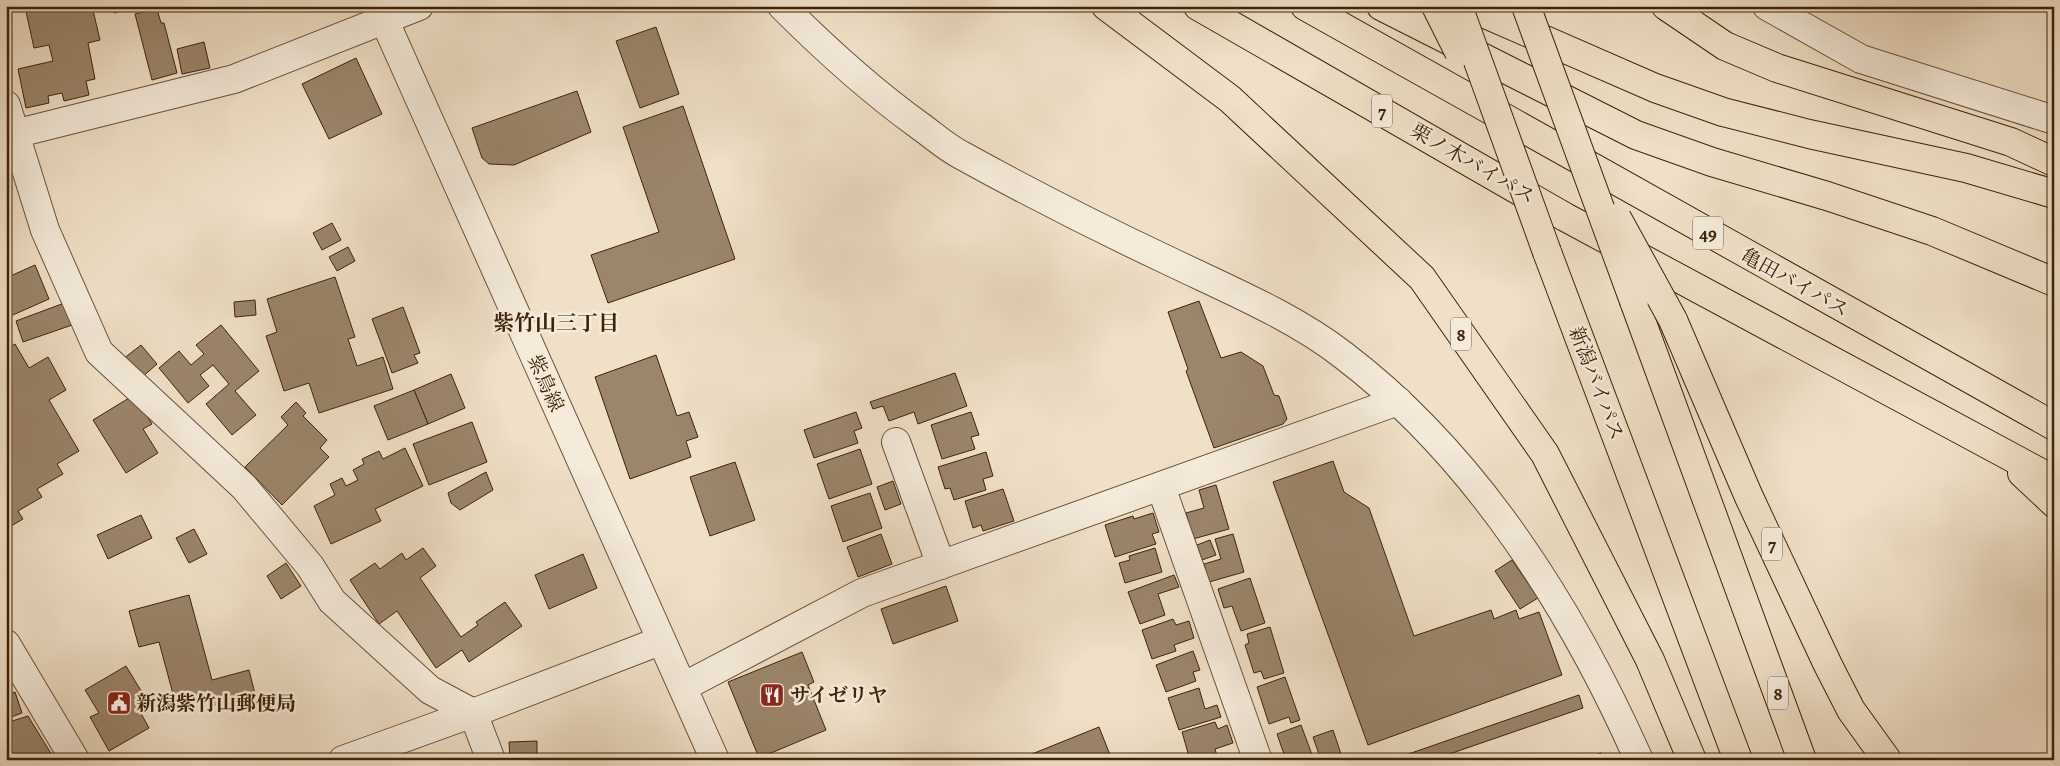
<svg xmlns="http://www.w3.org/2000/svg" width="2060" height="766" font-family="Alegreya,'Noto Serif JP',serif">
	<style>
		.building { fill: #9b856b; stroke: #3f2306 }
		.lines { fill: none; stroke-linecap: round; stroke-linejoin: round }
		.minor-casing { stroke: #6b5236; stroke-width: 30 }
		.highway-casing { stroke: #3f2306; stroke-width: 30 }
		.minor { stroke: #f5ebdb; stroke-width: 28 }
		.highway { stroke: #f0e0c8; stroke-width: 28 }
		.highway-bridge-casing { stroke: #3f2306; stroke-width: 30; stroke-linecap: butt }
		.highway-bridge { stroke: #f0e0c8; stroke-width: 28 }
		.labels { text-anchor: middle; stroke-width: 5; stroke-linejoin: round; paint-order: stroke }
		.shield { fill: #f5ebdb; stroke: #765f46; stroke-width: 1 }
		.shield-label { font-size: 19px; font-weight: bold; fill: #3f2306 }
		.street-label { font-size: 20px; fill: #3f2306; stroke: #f5ebdb }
		.poi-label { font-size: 20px; font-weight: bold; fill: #3f2306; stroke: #f5ebdb; text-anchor: start }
		.neighbourhood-label { font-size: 21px; font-weight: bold; fill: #3f2306; stroke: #f5ebdb }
	</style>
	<rect width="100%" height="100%" fill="#f0e0c8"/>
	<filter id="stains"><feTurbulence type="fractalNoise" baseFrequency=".004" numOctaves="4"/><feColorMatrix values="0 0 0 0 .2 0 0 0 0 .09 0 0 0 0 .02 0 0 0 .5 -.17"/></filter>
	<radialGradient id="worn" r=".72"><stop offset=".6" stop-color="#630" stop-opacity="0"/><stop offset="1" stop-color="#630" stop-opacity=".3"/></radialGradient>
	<!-- building -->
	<g class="building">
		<polygon points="56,6 57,11 78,6 92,6 100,40 88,43 95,79 86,81 89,95 64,101 62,93 48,96 49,103 26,108 18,69 53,61 49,45 34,48 25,7"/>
		<polygon points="112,6 139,6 114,13"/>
		<polygon points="146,6 156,6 161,23 164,23 177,73 152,80 135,14 147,11"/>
		<polygon points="656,27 679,94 640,108 616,41"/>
		<polygon points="204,42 210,68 182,74 177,49"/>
		<polygon points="356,58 382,114 329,139 302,84"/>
		<polygon points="577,91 591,132 514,165 489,164 482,158 472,128"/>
		<polygon points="683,106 735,259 608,303 591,255 659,232 623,127"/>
		<polygon points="332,223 341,240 322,250 313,233"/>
		<polygon points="348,247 355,261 337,271 329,257"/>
		<polygon points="35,265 49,299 6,318 6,278"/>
		<polygon points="335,277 355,337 348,339 357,366 383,357 393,389 319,413 309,383 284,391 266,336 277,332 267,299"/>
		<polygon points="255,300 256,315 235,317 234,302"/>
		<polygon points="1199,301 1221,358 1241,352 1263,366 1274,395 1279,396 1287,419 1283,424 1214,448 1186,371 1188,369 1168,312"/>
		<polygon points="67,302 75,324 23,342 16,321"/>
		<polygon points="403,307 420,353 414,355 418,363 392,373 372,319"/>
		<polygon points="221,325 259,371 235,391 256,415 232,435 206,404 229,384 213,365 200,375 209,386 188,403 159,368 179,351 191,365 204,354 196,345"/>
		<polygon points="15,344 29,368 48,357 66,390 49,400 79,451 57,464 63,474 37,489 42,497 18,511 23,519 6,529 6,349"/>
		<polygon points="141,345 157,364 140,379 123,359"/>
		<polygon points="656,355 677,416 689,412 698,437 686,441 691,457 630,479 595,377"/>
		<polygon points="955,373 967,406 918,424 914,412 889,421 883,406 873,409 870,402"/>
		<polygon points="451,374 465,408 428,424 414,390"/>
		<polygon points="414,390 428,424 388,440 374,406"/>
		<polygon points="134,395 152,424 143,429 158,453 126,473 93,420"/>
		<polygon points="296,402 306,413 303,416 327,440 320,448 329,457 282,505 245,467 288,425 281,417"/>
		<polygon points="856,412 862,428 854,431 858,443 814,458 804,430"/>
		<polygon points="971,412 979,435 971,437 975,449 942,459 931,425"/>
		<polygon points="472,422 487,462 429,485 413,444"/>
		<polygon points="405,448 423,486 375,509 381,521 331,544 314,506 335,495 330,484 342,478 346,486 358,480 353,470 364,464 362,459 379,451 383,459"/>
		<polygon points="860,449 872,484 829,499 817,464"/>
		<polygon points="986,452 993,476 983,479 986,490 954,500 950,488 945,489 938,467"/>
		<polygon points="1333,461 1344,492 1369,508 1414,636 1491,610 1494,619 1516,610 1519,619 1539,612 1562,675 1368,745 1273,482"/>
		<polygon points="735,462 755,520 710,536 690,477"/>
		<polygon points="486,472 493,490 460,510 451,503 448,493"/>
		<polygon points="893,481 901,504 885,510 877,487"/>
		<polygon points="1216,485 1229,529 1193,539 1186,513 1204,508 1199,490"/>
		<polygon points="1003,489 1014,521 983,531 981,525 973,528 965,501"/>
		<polygon points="870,493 882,528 843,542 831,506"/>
		<polygon points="1153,513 1159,532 1152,534 1156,544 1115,557 1105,525 1133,516 1134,519"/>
		<polygon points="141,515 152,538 108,559 97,535"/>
		<polygon points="194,529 207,554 189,563 176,538"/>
		<polygon points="881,534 892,564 858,577 847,547"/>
		<polygon points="1233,534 1244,572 1209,582 1204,564 1221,559 1215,539"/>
		<polygon points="1210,540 1216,555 1202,560 1197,545"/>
		<polygon points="423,548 436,566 420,578 461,637 478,625 476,622 505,602 522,626 469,662 462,650 436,668 397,611 379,624 350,580 375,563 380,569 402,553 406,560"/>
		<polygon points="1155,548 1162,572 1125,583 1119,563 1130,560 1129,556"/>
		<polygon points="583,554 597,588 549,609 535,575"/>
		<polygon points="1512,560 1538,598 1520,609 1495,571"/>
		<polygon points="286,563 301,586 281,599 267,576"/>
		<polygon points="1174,575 1179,587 1158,594 1165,615 1140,624 1128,592"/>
		<polygon points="1250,578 1265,623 1241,631 1232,606 1224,608 1218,589"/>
		<polygon points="946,586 958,621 893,644 881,609"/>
		<polygon points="189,595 212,680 249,670 255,694 211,706 208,696 176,705 159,642 139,647 129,611"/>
		<polygon points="1173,619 1176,625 1189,621 1194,638 1174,645 1176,651 1152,659 1142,630"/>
		<polygon points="1270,627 1284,673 1264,679 1261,671 1254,673 1245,645 1249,643 1247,634"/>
		<polygon points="1193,651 1200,670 1193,672 1196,681 1166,692 1156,665"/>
		<polygon points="802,652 814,682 808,685 826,730 759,758 728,682"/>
		<polygon points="126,666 149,704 139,710 149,728 109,751 90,717 99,713 85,690"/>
		<polygon points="1285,677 1300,720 1291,723 1289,717 1269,724 1257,687"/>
		<polygon points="1199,688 1205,709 1217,705 1221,717 1179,730 1168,698"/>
		<polygon points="15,692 22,713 6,719 6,695"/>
		<polygon points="1579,695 1583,708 1432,760 1391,760"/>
		<polygon points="28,716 55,760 6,760 6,723"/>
		<polygon points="1215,722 1218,729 1227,725 1233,743 1215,749 1217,756 1205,760 1190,760 1182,732"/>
		<polygon points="1301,725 1314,760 1286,760 1277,734"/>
		<polygon points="1099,727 1112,760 1017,760"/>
		<polygon points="1333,730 1343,760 1321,760 1313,737"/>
		<polygon points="537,741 537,760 510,760 509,742"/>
		<polygon points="1601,753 1604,760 1578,760"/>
	</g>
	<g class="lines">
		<defs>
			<g id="minor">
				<polyline points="378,6 715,760"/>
				<path d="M782,6C825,49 870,90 920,126C934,136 947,148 963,156C1030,193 1099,228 1167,260C1227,289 1291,315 1343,355C1476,456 1572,609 1639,760"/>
				<polyline points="1767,6 1861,59 2054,120"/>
				<polyline points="6,105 45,230 99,352 244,487 310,566 332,601 430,690 473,713 491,760"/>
				<polyline points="14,134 234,79 419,6"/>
				<polyline points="896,442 941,565"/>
				<polyline points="1161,487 1257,758"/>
				<polyline points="6,644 75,760"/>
				<polyline points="683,687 862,593 1398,401"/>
				<polyline points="343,760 473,713 660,641"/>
			</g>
			<g id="highway">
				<polyline points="1106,6 1230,99 1422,278 1545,454 1650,660 1692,760"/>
				<polyline points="1198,6 1565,217 2054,480"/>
				<polyline points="1305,6 2054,426"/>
				<polyline points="1381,6 1636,135 1712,162 1827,196 1932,231 2054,282"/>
				<polyline points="1467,6 1655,88 1723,112 1809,134 1966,168 2054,194"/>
				<polyline points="1666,6 1725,46 1777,68 2011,142 2054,162"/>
				<polyline points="1547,252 1738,760"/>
				<polyline points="1634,301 1802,760"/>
				<polyline points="1673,320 1749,497 1828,665 1851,710 1887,760"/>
				<polyline points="2022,473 2054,503"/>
			</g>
		</defs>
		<!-- minor casing -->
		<use href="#minor" class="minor-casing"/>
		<!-- highway casing -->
		<use href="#highway" class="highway-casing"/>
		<!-- minor -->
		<use href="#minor" class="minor"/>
		<!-- highway -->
		<use href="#highway" class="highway"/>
		<defs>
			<g id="highway-bridge">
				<polyline points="1436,6 1459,52"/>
				<polyline points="1458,6 1547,252"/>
				<polyline points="1526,6 1634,301"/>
				<polyline points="1617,218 1673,320"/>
			</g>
		</defs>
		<!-- highway-bridge casing -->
		<use href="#highway-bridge" class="highway-bridge-casing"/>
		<!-- highway-bridge -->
		<use href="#highway-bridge" class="highway-bridge"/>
	</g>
	<!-- icons -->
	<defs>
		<symbol id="restaurant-square" viewBox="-11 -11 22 22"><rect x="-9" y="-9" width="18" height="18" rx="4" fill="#8f2418" stroke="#f5ebdb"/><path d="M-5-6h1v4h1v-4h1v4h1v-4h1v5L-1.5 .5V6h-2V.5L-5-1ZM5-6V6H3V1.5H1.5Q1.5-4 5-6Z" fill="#fff"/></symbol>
		<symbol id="civic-square" viewBox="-11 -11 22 22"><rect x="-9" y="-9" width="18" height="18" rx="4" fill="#8f2418" stroke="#f5ebdb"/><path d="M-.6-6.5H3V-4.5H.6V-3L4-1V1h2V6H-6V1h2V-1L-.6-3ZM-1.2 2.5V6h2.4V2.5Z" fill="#fff"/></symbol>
	</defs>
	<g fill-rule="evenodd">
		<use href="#restaurant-square" x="758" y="681" width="28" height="28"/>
		<use href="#civic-square" x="105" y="689" width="28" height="28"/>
	</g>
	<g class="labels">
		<!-- shield labels -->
		<g class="shield">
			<rect x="1372" y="94.5" width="20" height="33" rx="4"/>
			<rect x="1693" y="216.5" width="30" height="33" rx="4"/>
			<rect x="1451" y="317.5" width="20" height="33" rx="4"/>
			<rect x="1762" y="527.5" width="20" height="33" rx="4"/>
			<rect x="1768" y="676.5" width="20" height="33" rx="4"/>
		</g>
		<g class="shield-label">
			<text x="1382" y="118">7</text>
			<text x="1708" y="240">49</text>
			<text x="1461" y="341">8</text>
			<text x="1772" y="551">7</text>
			<text x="1778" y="700">8</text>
		</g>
		<!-- street labels -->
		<g class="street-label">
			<text transform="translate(1473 163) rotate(30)" y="7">栗ノ木バイパス</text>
			<text transform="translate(1795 282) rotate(29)" y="7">亀田バイパス</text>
			<text transform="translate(546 383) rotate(66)" y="7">紫鳥線</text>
			<text transform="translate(1597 383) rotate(69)" y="7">新潟バイパス</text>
		</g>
		<!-- poi labels -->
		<g class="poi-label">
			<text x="790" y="702">サイゼリヤ</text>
			<text x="136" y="710">新潟紫竹山郵便局</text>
		</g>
		<!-- neighbourhood labels -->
		<g class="neighbourhood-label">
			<text x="556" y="330">紫竹山三丁目</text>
		</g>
	</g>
	<!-- margin -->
	<rect width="2060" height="766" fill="none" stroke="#f0e0c8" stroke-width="25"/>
	<rect x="8" y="8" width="2045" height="751" fill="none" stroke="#3f2306" stroke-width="2.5"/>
	<rect x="12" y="12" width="2035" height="741" fill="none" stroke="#3f2306"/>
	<rect width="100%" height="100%" filter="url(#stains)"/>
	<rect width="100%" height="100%" fill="url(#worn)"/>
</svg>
